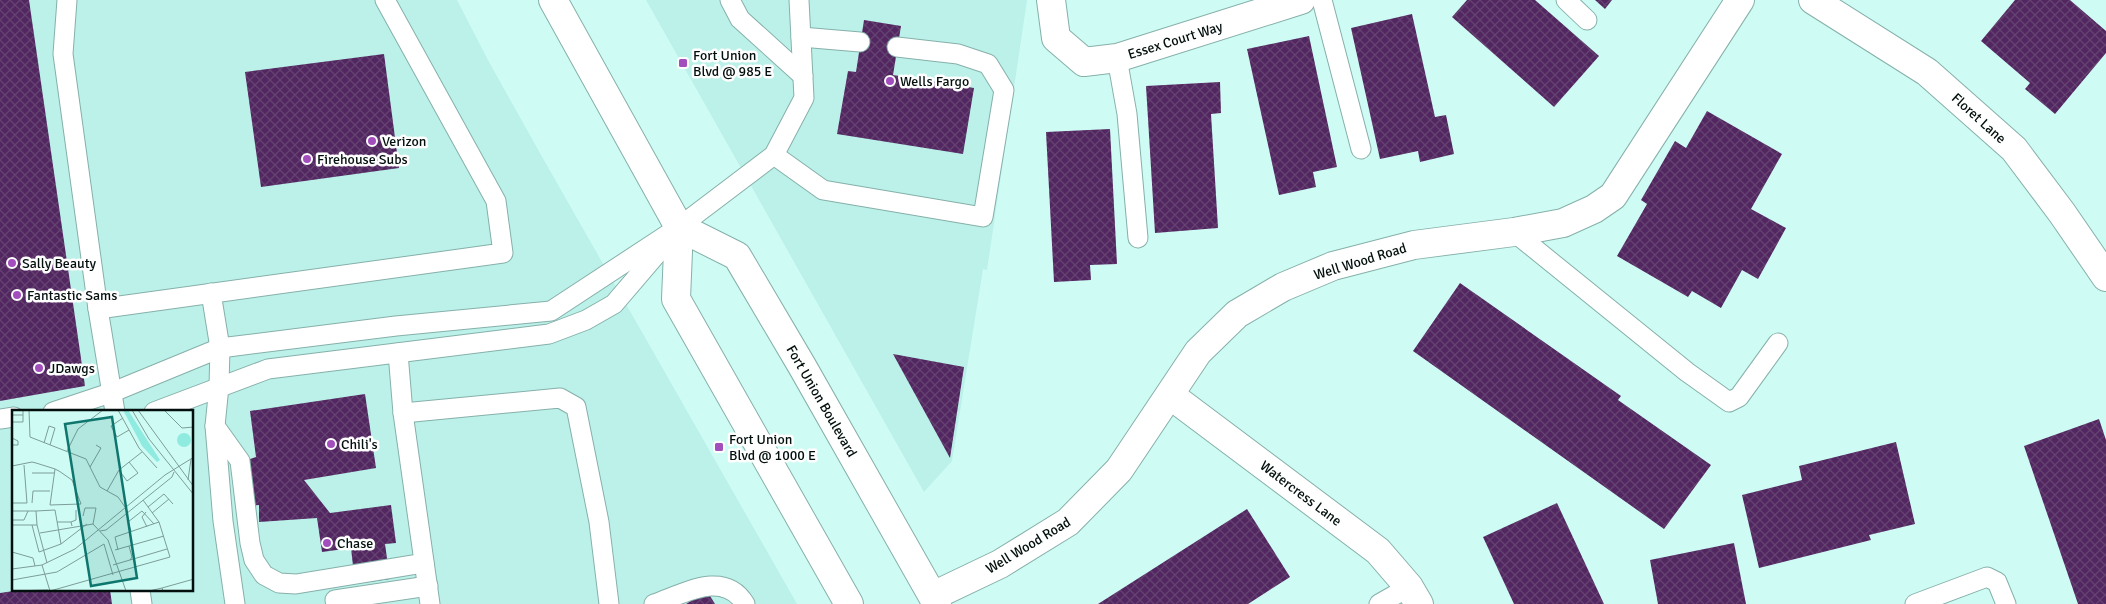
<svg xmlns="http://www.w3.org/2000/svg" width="2106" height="604" font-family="Signika,sans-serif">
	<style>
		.built { fill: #bbf1e9; fill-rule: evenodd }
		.building { fill: url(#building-cross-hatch) }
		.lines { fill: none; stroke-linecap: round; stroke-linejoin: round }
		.service-casing { stroke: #86b0aa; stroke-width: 21 }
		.minor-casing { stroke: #86b0aa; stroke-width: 30 }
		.primary-casing { stroke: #86b0aa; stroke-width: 30 }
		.service { stroke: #fff; stroke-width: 19 }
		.minor { stroke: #fff; stroke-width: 28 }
		.primary { stroke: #fff; stroke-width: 28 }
		.poi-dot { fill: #a24ebc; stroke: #fefefe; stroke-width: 2 }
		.labels { text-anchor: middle; stroke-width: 5; stroke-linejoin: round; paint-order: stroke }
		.street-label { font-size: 14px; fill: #020f0d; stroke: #fefefe }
		.poi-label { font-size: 14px; fill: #020f0d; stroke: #fefefe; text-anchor: start }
		.inset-road { fill: none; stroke: #7d9d98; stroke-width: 1 }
		.view { fill: #0f766e; fill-opacity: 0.15; stroke: #0f766e; stroke-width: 2.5 }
		.inset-edge { fill: none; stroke: #020f0d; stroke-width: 2.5 }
	</style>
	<defs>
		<pattern id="building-cross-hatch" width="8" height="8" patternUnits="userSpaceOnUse" patternTransform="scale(1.25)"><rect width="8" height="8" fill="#522660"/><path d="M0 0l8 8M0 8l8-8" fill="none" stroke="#654371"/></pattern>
	</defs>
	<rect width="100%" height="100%" fill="#cffbf5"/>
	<!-- built -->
	<g class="built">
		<path d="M0,0H457L489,62L545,162L797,604H0ZM14,412H192V590H14Z"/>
		<polygon points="646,0 1027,0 987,270 983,269 952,461 924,492"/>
	</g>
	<!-- building -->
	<g class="building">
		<polygon points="0,0 29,0 85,386 0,401"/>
		<polygon points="1467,0 1535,0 1599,56 1554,107 1452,17"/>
		<polygon points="1595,0 1612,0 1605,9"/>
		<polygon points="2015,0 2070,0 2106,31 2106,53 2055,114 2025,89 2030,83 1981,41"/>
		<polygon points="1412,14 1435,117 1446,115 1454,154 1420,162 1418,151 1380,159 1351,28"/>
		<polygon points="864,20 901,26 893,75 974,88 963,154 837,134 848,71 856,72"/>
		<polygon points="1309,36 1337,167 1313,172 1316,187 1279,195 1247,49"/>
		<polygon points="384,54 399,168 261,187 245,72"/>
		<polygon points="1220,82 1221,113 1211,114 1218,228 1155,233 1146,86"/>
		<polygon points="1707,111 1782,154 1751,209 1786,228 1758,279 1742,270 1721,308 1692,291 1688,297 1617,256 1647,204 1641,200 1675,141 1686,148"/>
		<polygon points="1110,129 1117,264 1090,265 1091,280 1054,282 1046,132"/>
		<polygon points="1460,283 1621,396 1618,400 1711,465 1664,529 1413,351"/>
		<polygon points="893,354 964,367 950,458"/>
		<polygon points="365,394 376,468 304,480 330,513 391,505 396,543 385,544 390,579 355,584 351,548 322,552 317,518 259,522 259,505 249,506 244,461 256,457 250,411"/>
		<polygon points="2099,419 2106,440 2106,604 2078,604 2024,446"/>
		<polygon points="1896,442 1915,524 1869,535 1871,540 1759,568 1742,495 1802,480 1799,466"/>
		<polygon points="1557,503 1604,604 1514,604 1483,537"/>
		<polygon points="1247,509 1290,577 1248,604 1098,604"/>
		<polygon points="1734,543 1746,604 1658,604 1650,560"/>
		<polygon points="20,590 110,590 112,604 0,604 0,593"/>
		<polygon points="707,591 715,604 686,604"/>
	</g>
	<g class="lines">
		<defs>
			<g id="service">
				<polyline points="67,0 63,54 98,309 115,412"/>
				<polyline points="730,0 740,19 803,76"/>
				<polyline points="1322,0 1361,149"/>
				<polyline points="1566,0 1587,20"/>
				<polyline points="801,37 860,42"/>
				<polyline points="1117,58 1127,114 1138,238"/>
				<polyline points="774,155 823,190 983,217 1004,90 988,64 958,54 897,47"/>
				<polyline points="1514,232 1687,372 1729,402 1739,397 1778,343"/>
				<polyline points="211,293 220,348 219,386 215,426 223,521 235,604"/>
				<polyline points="98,309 503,253 496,201 385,0"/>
				<polyline points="398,353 403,413 430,604"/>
				<polyline points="53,412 113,392 220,348 396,326 551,311 679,227 774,155 804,98 799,0"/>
				<polyline points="154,412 268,369 549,334 586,320 614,304 667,242"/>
				<polyline points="403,413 560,398 576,407 599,522 609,604"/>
				<polyline points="0,419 14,417"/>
				<polyline points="215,426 240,461 250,543 254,560 264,575 279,583 296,584 424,563"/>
				<polyline points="140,590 142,604"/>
				<polyline points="335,600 428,586"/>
				<path d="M654,604C683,594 724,569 745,604"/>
				<polyline points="1379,604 1409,587"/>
				<polyline points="1915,604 1987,577 1997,582 2006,604"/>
			</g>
			<g id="minor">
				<polyline points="1051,0 1056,38 1084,62 1117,58 1301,0"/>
				<polyline points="1813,0 1927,72 2014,149 2062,213 2106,277"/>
				<polyline points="1170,395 1378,551 1409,587 1419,604"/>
				<polyline points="933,596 1000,564 1068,522 1119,470 1198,352 1237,314 1283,287 1333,266 1414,245 1514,232 1563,223 1594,209 1613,196 1740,0"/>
			</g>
			<g id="primary">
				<polyline points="553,0 679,227 676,299 849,604"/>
				<polyline points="679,227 737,256 802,366 937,604"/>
			</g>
		</defs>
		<!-- service casing -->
		<use href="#service" class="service-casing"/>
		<!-- minor casing -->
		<use href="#minor" class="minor-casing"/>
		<!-- primary casing -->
		<use href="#primary" class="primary-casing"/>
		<!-- service -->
		<use href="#service" class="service"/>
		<!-- minor -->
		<use href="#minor" class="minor"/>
		<!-- primary -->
		<use href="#primary" class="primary"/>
	</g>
	<!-- markers -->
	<g class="poi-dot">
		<rect x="678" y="58" width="10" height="10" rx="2.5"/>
		<circle cx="890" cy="81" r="5"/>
		<circle cx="372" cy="141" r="5"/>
		<circle cx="307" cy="159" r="5"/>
		<circle cx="12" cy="263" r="5"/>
		<circle cx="17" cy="295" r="5"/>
		<circle cx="39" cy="368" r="5"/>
		<circle cx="331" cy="444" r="5"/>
		<rect x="714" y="442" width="10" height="10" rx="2.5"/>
		<circle cx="327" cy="543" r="5"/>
	</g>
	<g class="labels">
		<!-- street labels -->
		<g class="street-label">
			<text transform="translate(1175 40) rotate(-17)" y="5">Essex Court Way</text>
			<text transform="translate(1979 118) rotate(42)" y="5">Floret Lane</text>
			<text transform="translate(1360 261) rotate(-17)" y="5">Well Wood Road</text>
			<text transform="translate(822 401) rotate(60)" y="5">Fort Union Boulevard</text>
			<text transform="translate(1301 493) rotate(37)" y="5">Watercress Lane</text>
			<text transform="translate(1028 545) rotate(-31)" y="5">Well Wood Road</text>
		</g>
		<!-- poi labels -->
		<g class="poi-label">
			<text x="693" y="60">Fort Union<tspan x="693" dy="16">Blvd @ 985 E</tspan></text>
			<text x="900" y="86">Wells Fargo</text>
			<text x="382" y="146">Verizon</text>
			<text x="317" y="164">Firehouse Subs</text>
			<text x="22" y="268">Sally Beauty</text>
			<text x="27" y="300">Fantastic Sams</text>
			<text x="49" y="373">JDawgs</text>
			<text x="729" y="444">Fort Union<tspan x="729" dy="16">Blvd @ 1000 E</tspan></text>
			<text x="341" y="449">Chili's</text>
			<text x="337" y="548">Chase</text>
		</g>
	</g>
	<!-- overview -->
	<g transform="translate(12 410)">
		<rect width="181" height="181" fill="#cffbf5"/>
		<path d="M111,0H116L148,50L145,52L130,36Z" fill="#8febe0"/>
		<path d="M165 30a7 7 0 1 1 14 0a7 7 0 1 1-14 0Z" fill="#8febe0"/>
		<path class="inset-road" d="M17,0L18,27L74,49L88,77L106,87L113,97M106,0L127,38L145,58M120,0L137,29L182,85M126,0L182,77M152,0L170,18L182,17M0,5H11V0M111,8L99,16L105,27L117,20M0,12H11V5M0,28L6,31V35H0M32,33L37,16L43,18L38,35M55,41L66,19L91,0M0,56L20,52L24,53L40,58L43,59L47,61L60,70L69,94L38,95L43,59M78,57L89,38L84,35M107,60L115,71L126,63L117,52M20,63H42M176,70L179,49M95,81L107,60L130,42M0,93H15L12,55M20,93L21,81H38M136,97L152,84L161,94M0,101H24L25,115M134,102L130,107L135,117M140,103L157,89M71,106L73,98H84L81,114M0,110H12L16,101M45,112H59L60,116M59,112L64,110V100M0,115H25L35,153M20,115L27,142L49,134L43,100L24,101M88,121L94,120L160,67L162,62M119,121L116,112L130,101L142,114M28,123L81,114L96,130L114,181M49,134L75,114M117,136L120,147L118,150M103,140L152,126M106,140L103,127L147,112M0,142L21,148L23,156M30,155L38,181L158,147L147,112L131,90M101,155L155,139M0,159L30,155L63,139L153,65L182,47M0,170L45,162L92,134L101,165M150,178L182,169M0,181L36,180M137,181L150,178L151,181"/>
		<path class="view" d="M100,7L125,168L79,176L53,14Z"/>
		<rect width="181" height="181" class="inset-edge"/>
	</g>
</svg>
